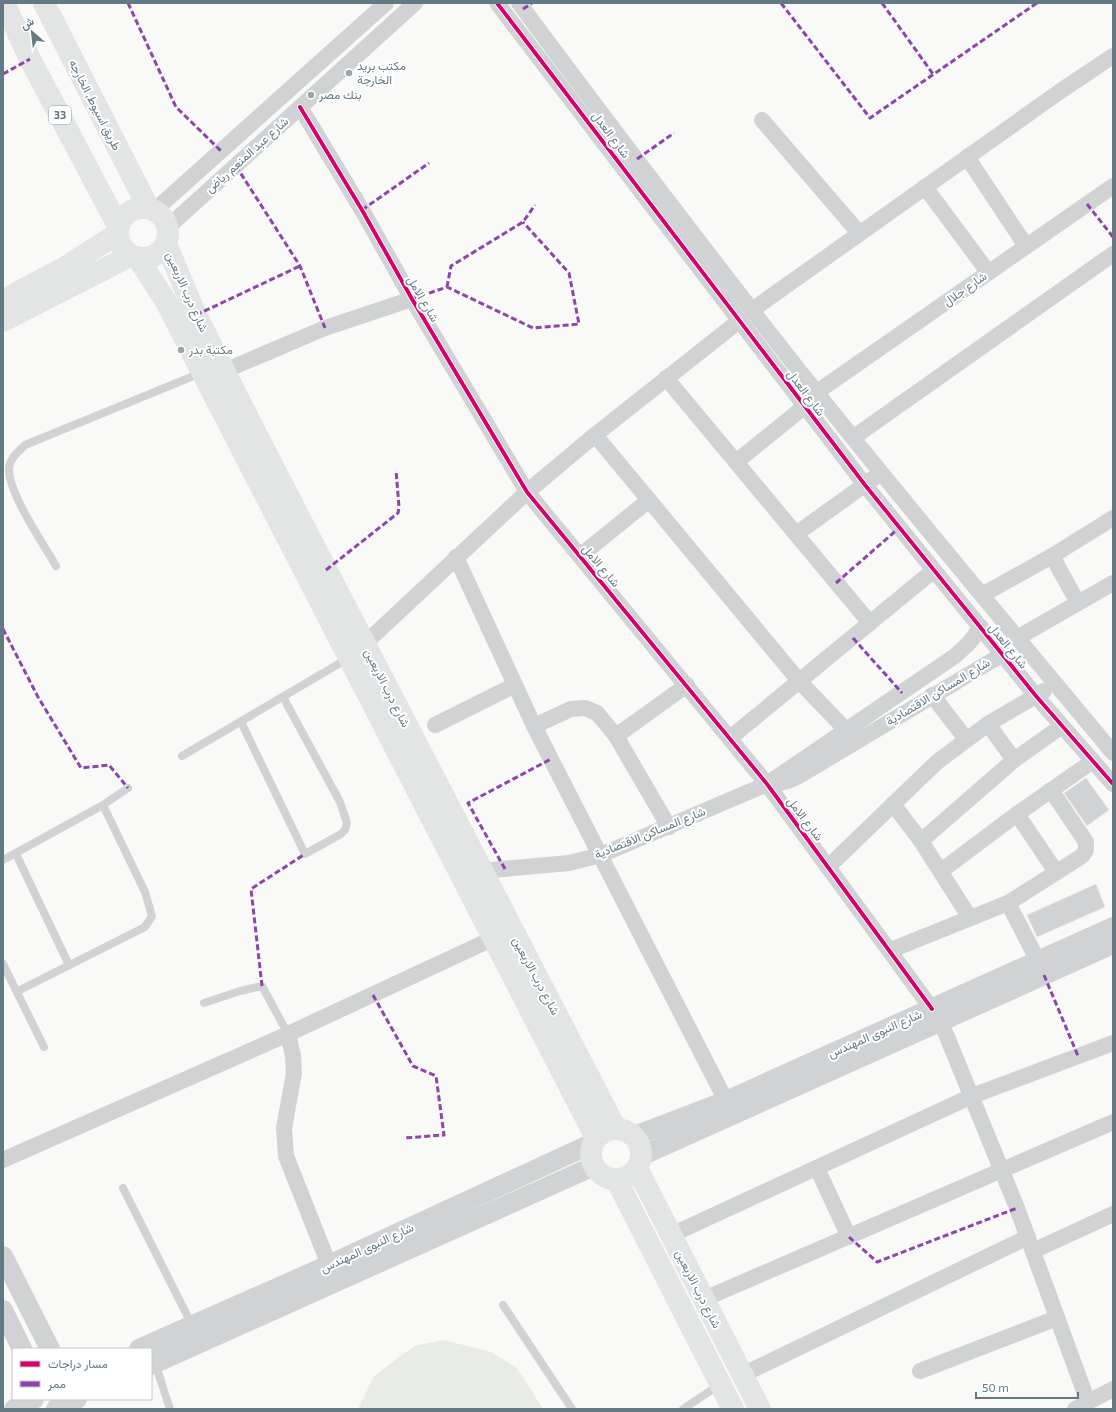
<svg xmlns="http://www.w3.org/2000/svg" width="1116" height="1412" font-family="'Exo 2',Vazirmatn,sans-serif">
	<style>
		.green { fill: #e9ece6 }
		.building { fill: #d0d2d3; stroke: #e8e8e8 }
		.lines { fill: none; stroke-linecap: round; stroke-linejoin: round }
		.service { stroke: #d1d2d3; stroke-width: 8 }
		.minor { stroke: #d1d2d3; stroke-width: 16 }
		.tertiary { stroke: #d1d2d3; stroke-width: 20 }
		.trunk { stroke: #e3e4e4; stroke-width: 22 }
		.quiet { stroke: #8e44ad; stroke-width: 3; stroke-dasharray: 6 3; stroke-linecap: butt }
		.cycleway-casing { stroke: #fff; stroke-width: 6 }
		.cycleway { stroke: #d6006c; stroke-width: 4 }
		.poi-dot { fill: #98a6ad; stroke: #fff; stroke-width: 1.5 }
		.labels { text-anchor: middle; stroke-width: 4; stroke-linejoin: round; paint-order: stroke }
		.shield { fill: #fff; stroke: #92a1a9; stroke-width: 1 }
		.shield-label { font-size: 11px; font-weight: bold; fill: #637984 }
		.poi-label { font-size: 12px; fill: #637984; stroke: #fff; text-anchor: start }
		.street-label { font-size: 12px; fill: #637984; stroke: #fff }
	</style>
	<rect width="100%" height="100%" fill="#f9f9f8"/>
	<!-- green -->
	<polygon class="green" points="444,1340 491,1352 517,1368 543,1409 358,1409 374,1376 414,1346"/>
	<!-- building -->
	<g class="building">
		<polygon points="1086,778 1109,810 1087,826 1064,793"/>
		<polygon points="1096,884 1105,907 1037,937 1027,915"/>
	</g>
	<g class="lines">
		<!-- service -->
		<g class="service">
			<path d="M56,566C43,543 8,493 9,468C10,458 19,451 25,445L201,373"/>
			<polyline points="241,722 305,854 341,834 345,830 347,823 340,802 283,697"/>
			<polyline points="182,756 347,659"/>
			<polyline points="16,854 69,965"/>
			<polyline points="3,860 103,805 128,788"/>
			<polyline points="3,964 44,1047"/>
			<polyline points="18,991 145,927 152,916 145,892 103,805"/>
			<polyline points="204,1003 240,991 262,986 288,1034"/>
			<polyline points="123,1188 192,1325"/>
			<polyline points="503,1305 572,1409"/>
			<polyline points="155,1363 170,1409"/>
			<polyline points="683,1409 719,1385"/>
		</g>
		<!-- minor -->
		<g class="minor">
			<polyline points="497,3 865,485 1036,696 1113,784"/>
			<path d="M519,3C595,106 673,208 751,309C868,460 991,606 1113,753"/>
			<polyline points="300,107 362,210 412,299 527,492 767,784 932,1009"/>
			<polyline points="762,120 859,233"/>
			<polyline points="967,157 1026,246"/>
			<polyline points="925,187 988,272"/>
			<polyline points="155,210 386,3"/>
			<polyline points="168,227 415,3"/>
			<polyline points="752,310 1062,90 1113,56"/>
			<polyline points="224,371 325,328 412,299"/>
			<polyline points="666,378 870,623"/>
			<polyline points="817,392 1113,186"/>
			<polyline points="595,435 800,682 847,731"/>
			<polyline points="854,437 1113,254"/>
			<polyline points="736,462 804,407"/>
			<polyline points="796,534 874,478"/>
			<polyline points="580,556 649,500"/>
			<polyline points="1052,556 1078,603"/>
			<polyline points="456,557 534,726 726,1101"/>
			<polyline points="982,595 1052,556 1113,518"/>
			<polyline points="1017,638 1113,583"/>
			<polyline points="358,650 527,492 595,435 739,321"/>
			<polyline points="932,695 966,739"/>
			<polyline points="988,724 1014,760"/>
			<polyline points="435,725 515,685"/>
			<polyline points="534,726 571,709 585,708 597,713 616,736 669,827"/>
			<polyline points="616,736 687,685"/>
			<polyline points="730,738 933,571"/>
			<polyline points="775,784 788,781 799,776 1003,654"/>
			<polyline points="893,804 921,841"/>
			<polyline points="1017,814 1056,872"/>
			<polyline points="828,867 937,762 988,724 1044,691"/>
			<polyline points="481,871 569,863 601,855 767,784 955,656 969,643 981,627"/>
			<polyline points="941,871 1017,814 1093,761"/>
			<polyline points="1008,903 1038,961"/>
			<polyline points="970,918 921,841 1014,760 1062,726"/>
			<polyline points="891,950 1008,903 1082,856 1086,850 1086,842 1051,790"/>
			<polyline points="941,1022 1017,1208 1088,1402"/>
			<polyline points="288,1034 293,1056 294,1073 284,1128 286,1156 329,1265"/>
			<polyline points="3,1160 288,1034 492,939"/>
			<polyline points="817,1168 849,1237"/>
			<polyline points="671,1235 972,1096 1113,1043"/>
			<polyline points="1033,1251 1113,1214"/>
			<polyline points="704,1299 1113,1122"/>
			<polyline points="920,1371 1057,1318"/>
			<polyline points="742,1375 1028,1237"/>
			<polyline points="1075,1409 1113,1389"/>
		</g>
		<!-- tertiary -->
		<g class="tertiary">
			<polyline points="634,1136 726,1101 1113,927"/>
			<polyline points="641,1156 1113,944"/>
			<polyline points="3,1256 50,1349"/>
			<polyline points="3,1310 22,1349"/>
			<polyline points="139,1349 329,1265 593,1143"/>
			<polyline points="151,1365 594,1166"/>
			<polyline points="14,1409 34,1399"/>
			<polyline points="56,1409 77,1399"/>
		</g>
		<!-- trunk -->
		<g class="trunk">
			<polyline points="4,3 30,59 118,226"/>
			<polyline points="44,3 148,207"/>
			<circle cx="143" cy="233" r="25"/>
			<polyline points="166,244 196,315 264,449 616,1129"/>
			<polyline points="138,258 165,300 596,1138"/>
			<polyline points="3,300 64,268 117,234"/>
			<polyline points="3,321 130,256"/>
			<circle cx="616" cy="1154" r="25"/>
			<polyline points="637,1168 760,1409"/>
			<polyline points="616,1179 733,1409"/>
		</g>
		<!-- quiet -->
		<g class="quiet">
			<polyline points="128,3 176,107 221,151"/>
			<polyline points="781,3 870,118 1037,3"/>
			<polyline points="882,3 933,74"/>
			<polyline points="523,9 532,3"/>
			<polyline points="3,74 30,59"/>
			<polyline points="637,159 674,133"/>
			<polyline points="236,166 300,266 325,328"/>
			<polyline points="1087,204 1113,237"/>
			<polyline points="362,210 429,163"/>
			<polyline points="447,287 451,266 523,222 535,205"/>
			<polyline points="412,299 447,287 533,328 579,324 569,273 523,222"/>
			<polyline points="196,315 300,266"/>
			<polyline points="326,570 398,513 399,507 396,470"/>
			<polyline points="836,583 899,528"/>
			<polyline points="3,629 38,697 81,768 109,765 128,788"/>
			<polyline points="853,638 902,693"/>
			<polyline points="505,869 468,803 551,759"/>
			<polyline points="1044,975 1078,1056"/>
			<polyline points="262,986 251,889 305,854"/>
			<polyline points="373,995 413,1066 436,1076 444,1135 404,1138"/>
			<polyline points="849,1237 877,1262 1017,1208"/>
		</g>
		<defs>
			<g id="cycleway">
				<polyline points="497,3 865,485 1036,696 1113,784"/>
				<polyline points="300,107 362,210 412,299 527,492 767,784 932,1009"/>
			</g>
		</defs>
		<!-- cycleway casing -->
		<use href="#cycleway" class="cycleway-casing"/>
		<!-- cycleway -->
		<use href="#cycleway" class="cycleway"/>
	</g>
	<!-- markers -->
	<g class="poi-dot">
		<circle cx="349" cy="73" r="4"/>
		<circle cx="311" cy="95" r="4"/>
		<circle cx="181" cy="350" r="4"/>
	</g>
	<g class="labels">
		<!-- shield labels -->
		<rect class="shield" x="49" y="106" width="22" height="18" rx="3"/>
		<g class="shield-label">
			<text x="60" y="119">33</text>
		</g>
		<!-- poi labels -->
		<g class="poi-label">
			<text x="357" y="70">مكتب بريد<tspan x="357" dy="14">الخارجة</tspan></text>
			<text x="319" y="99">بنك مصر</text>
			<text x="189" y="354">مكتبة بدر</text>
		</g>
		<!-- street labels -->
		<g class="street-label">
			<text transform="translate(95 105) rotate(63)" y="4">طريق اسيوط, الخارجه</text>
			<text transform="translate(611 135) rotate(53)" y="4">شارع العدل</text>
			<text transform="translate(247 155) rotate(-42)" y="4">شارع عبد المنعم رياض</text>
			<text transform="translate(965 289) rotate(-35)" y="4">شارع جلال</text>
			<text transform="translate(187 292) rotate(66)" y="4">شارع درب الاربعين</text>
			<text transform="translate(423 299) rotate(60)" y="4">شارع الامل</text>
			<text transform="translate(806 393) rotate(53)" y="4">شارع العدل</text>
			<text transform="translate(601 566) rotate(50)" y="4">شارع الامل</text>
			<text transform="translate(1008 646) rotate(51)" y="4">شارع العدل</text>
			<text transform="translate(387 688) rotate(63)" y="4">شارع درب الاربعين</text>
			<text transform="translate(938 692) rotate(-31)" y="4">شارع المساكن الاقتصادية</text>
			<text transform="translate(805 819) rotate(53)" y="4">شارع الامل</text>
			<text transform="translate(650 833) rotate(-22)" y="4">شارع المساكن الاقتصادية</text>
			<text transform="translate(536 976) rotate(62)" y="4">شارع درب الاربعين</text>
			<text transform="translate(875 1034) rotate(-24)" y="4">شارع النبوى المهندس</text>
			<text transform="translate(367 1248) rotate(-25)" y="4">شارع النبوى المهندس</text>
			<text transform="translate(698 1289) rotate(63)" y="4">شارع درب الاربعين</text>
		</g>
	</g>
	<!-- border -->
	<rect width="1116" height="1412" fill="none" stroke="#637984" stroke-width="8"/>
	<!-- legend -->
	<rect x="12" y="1348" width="140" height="52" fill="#ffffff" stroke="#c1c9ce"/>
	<rect x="20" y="1361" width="20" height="6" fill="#d6006c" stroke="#c1c9ce"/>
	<text x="48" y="1368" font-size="12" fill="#637984">مسار دراجات</text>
	<rect x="20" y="1381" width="20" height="6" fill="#8e44ad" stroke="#c1c9ce"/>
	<text x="48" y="1388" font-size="12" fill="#637984">ممر</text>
	<!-- north arrow -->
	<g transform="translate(32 32) rotate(332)" stroke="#ffffff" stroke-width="3" paint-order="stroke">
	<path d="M0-3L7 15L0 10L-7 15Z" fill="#637984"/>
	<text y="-6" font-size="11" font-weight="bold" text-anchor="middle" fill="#637984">ش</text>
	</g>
	<!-- scale -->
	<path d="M976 1392v6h102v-6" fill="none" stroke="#637984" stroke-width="2"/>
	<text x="982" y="1392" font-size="12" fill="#637984" stroke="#ffffff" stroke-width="3" paint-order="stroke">50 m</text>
</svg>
